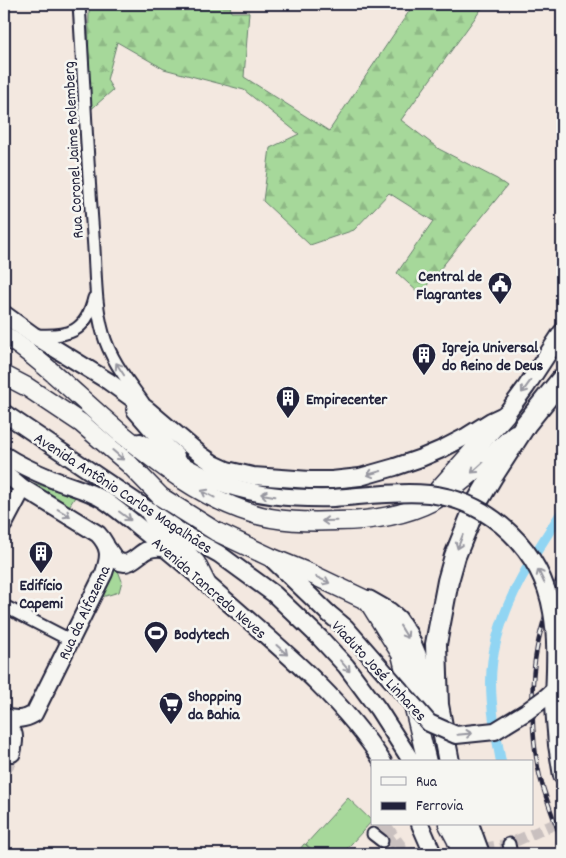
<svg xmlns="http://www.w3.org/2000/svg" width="566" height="858" font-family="Dekko,sans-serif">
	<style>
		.forest { fill: url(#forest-firs); stroke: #647d6a }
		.garden { fill: #a6d89a; stroke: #647d6a }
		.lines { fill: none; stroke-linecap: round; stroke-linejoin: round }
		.canal { stroke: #91d5f3; stroke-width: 10 }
		.street-tunnel { stroke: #c9c0bf; stroke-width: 11; stroke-dasharray: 11 5.5; stroke-linecap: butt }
		.secondary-tunnel { stroke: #c9c0bf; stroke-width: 16; stroke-dasharray: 16 8; stroke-linecap: butt }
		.street-casing { stroke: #22223b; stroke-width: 15 }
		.secondary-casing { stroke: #22223b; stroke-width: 20 }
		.primary-casing { stroke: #22223b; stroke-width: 21 }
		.highway-casing { stroke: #22223b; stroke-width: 24 }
		.street { stroke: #f6f6f2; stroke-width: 11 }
		.secondary { stroke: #f6f6f2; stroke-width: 16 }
		.primary { stroke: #f6f6f2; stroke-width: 18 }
		.highway { stroke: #f6f6f2; stroke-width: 20 }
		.rail-casing { stroke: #22223b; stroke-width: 4.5 }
		.rail { stroke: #f6f6f2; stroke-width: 2.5; stroke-dasharray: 8; stroke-linecap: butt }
		.secondary-bridge-casing { stroke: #22223b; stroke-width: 20; stroke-linecap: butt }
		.secondary-bridge { stroke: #f6f6f2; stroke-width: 16 }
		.oneway { stroke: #9797a0 }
		.labels { text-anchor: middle; stroke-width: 5; stroke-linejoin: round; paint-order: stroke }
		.street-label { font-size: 16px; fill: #22223b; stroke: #f6f6f2 }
		.poi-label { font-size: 16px; font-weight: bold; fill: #22223b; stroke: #f6f6f2; text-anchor: start }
	</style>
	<defs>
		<pattern id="forest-firs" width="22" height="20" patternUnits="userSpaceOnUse" patternTransform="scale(1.25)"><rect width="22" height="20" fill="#a6d89a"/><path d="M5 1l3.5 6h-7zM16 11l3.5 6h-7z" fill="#8fb986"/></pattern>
	</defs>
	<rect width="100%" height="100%" fill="#f3e8e0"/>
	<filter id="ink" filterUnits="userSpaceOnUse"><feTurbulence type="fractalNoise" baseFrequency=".02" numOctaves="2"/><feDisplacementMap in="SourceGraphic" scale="10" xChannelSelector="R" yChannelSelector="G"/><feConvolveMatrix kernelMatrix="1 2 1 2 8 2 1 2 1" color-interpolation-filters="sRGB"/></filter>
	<g filter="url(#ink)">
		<!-- forest -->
		<polygon class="forest" points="89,4 230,4 231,12 249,12 244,77 329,131 414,4 485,4 401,120 439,149 497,179 507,186 420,294 397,273 433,221 389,193 354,230 310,245 263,201 270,148 299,134 244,90 164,69 117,42 107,80 113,90 88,112"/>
		<!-- garden -->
		<g class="garden">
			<polygon points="10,475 75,497 68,508"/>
			<polygon points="111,563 115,563 122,581 119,592 102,597"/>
			<polygon points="348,798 372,821 342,854 317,854 306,844"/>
			<polygon points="304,844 305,844 315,854 296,854"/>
		</g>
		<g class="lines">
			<!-- canal -->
			<path class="canal" d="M501,762C496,735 491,709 491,682C491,619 529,562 562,512"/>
			<!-- street-tunnel -->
			<g class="street-tunnel">
				<polyline points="379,824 397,849 401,846 385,824"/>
				<polyline points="412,854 412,853 439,854"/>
				<polyline points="451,854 509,844 562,821"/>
			</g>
			<!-- secondary-tunnel -->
			<polyline class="secondary-tunnel" points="4,769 12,753"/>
			<defs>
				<g id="street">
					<path d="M79,4C84,81 87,158 93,235C96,268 94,301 103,333C110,359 128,381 143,402"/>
					<path d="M36,335C69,337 86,332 94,298"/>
					<polyline points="4,606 70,640"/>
					<polyline points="373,834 382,841"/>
					<polyline points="509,844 510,849"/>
				</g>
				<g id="secondary">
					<polyline points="4,314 33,335 108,381 148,410 201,455 214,464 227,470 253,476 310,480 332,480 360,477 395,467 421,458 442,449 467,436 491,421 506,414 526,387 562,332"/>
					<polyline points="135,410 168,448 176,455"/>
					<polyline points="4,413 185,535 219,554 274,594 320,638 346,666 378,709 412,762"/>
					<path d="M140,442C165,455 190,471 216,481C254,496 293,499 334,498"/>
					<path d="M4,455C19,465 35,472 52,479C69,486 88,490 104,500C117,509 129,519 140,528C168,550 195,573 222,597C279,647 341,697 383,762"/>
					<path d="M4,472L23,488L98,534C110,547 110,556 104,573L34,714C24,720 16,720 4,717"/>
					<polyline points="4,524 23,488"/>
					<path d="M108,549C111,553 114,559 118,561C129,568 138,554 147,550C154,547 160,547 167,549"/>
					<polyline points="272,559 328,613"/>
					<path d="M5,718C15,733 16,736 12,753"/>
					<polyline points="557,745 562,776"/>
					<polyline points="420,824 433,854"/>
				</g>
				<g id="primary">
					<path d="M4,335C45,362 79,398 117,430C157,463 200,497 251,513C278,522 309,522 337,521C370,521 404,516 433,501C463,484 489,457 515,434"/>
					<polyline points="4,375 27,387 81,423 129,464 161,497 215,531 270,557 307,572 368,601 401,654 427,762"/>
					<polyline points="438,490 506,414"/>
					<polyline points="149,511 159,527 196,563 206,583"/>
					<polyline points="448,824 456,839 462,854"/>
				</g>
				<g id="highway">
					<polyline points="368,601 389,613 397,620 407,635 416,656 425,693 432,711"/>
					<polyline points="449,762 438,705 436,644 448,581 455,556 477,502 493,475 526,424 562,379"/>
					<polyline points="468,824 479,854"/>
				</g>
			</defs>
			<!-- street casing -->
			<use href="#street" class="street-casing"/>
			<!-- secondary casing -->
			<use href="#secondary" class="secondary-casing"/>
			<!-- primary casing -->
			<use href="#primary" class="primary-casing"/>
			<!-- highway casing -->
			<use href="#highway" class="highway-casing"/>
			<!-- street -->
			<use href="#street" class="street"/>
			<!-- secondary -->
			<use href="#secondary" class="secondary"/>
			<!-- primary -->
			<use href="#primary" class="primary"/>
			<!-- highway -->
			<use href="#highway" class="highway"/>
			<defs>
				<path id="rail" d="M562,568C552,594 542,621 537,648C530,684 531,740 540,777C546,799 554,820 562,841"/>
			</defs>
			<!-- rail casing -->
			<use href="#rail" class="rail-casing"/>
			<!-- rail -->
			<use href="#rail" class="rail"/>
			<defs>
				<g id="secondary-bridge">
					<path d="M334,498C364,496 399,491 429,494C491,501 542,551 552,612C557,640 555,670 554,699C554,714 556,729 557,745"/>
					<polyline points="328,613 346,628 429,723 456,735 495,731 526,712 545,698 553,691 558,684"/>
				</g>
			</defs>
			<!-- secondary-bridge casing -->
			<use href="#secondary-bridge" class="secondary-bridge-casing"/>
			<!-- secondary-bridge -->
			<use href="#secondary-bridge" class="secondary-bridge"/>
		</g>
		<!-- one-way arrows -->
		<defs><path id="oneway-shaft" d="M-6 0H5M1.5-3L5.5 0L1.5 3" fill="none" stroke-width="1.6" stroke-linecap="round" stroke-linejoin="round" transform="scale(1.25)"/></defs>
		<g class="oneway">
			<use href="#oneway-shaft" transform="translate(120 369) rotate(-123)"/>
			<use href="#oneway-shaft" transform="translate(526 387) rotate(126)"/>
			<use href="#oneway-shaft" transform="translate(118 455) rotate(41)"/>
			<use href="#oneway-shaft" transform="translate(477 468) rotate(138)"/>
			<use href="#oneway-shaft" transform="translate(374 473) rotate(165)"/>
			<use href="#oneway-shaft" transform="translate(208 494) rotate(-152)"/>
			<use href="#oneway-shaft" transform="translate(268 495) rotate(-171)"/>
			<use href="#oneway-shaft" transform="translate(64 513) rotate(31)"/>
			<use href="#oneway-shaft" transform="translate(125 516) rotate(37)"/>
			<use href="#oneway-shaft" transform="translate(329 521) rotate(179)"/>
			<use href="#oneway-shaft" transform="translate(460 542) rotate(111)"/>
			<use href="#oneway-shaft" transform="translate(541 576) rotate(-115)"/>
			<use href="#oneway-shaft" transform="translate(323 580) rotate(25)"/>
			<use href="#oneway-shaft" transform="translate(404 632) rotate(58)"/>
			<use href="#oneway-shaft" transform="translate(282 650) rotate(42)"/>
			<use href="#oneway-shaft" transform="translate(345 666) rotate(49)"/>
			<use href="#oneway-shaft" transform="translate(465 734) rotate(-5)"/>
		</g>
	</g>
	<!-- icons -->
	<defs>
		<symbol id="civic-pin" viewBox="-11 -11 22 30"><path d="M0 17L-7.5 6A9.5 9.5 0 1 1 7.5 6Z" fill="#22223b" stroke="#f6f6f2"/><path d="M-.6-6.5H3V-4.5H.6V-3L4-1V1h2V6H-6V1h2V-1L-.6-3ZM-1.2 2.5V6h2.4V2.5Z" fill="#fff"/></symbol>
		<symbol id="building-pin" viewBox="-11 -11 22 30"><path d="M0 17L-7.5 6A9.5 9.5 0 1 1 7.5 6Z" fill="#22223b" stroke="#f6f6f2"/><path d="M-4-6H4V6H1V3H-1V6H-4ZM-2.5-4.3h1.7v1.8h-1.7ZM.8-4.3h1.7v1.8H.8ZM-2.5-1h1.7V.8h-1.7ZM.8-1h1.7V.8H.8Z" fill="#fff"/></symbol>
		<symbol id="stadium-pin" viewBox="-11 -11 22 30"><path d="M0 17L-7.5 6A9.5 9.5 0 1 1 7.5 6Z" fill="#22223b" stroke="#f6f6f2"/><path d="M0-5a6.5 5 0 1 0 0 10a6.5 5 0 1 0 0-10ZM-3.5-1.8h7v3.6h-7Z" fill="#fff"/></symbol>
		<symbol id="supermarket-pin" viewBox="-11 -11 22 30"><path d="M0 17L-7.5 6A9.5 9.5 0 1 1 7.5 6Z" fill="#22223b" stroke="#f6f6f2"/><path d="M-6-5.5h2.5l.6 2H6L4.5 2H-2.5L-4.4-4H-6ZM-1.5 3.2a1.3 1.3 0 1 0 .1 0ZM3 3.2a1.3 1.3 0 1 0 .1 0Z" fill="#fff"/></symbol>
	</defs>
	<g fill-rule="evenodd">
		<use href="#civic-pin" x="486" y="270" width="28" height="38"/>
		<use href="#building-pin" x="410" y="341" width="28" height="38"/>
		<use href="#building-pin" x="274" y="384" width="28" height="38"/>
		<use href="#building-pin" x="27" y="539" width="28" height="38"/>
		<use href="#stadium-pin" x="142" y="619" width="28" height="38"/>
		<use href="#supermarket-pin" x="157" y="690" width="28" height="38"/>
	</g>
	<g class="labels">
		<!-- street labels -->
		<g class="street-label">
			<text transform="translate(72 150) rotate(-93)" y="6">Rua Coronel Jaime Rolemberg</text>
			<text transform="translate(124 492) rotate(33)" y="6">Avenida Antônio Carlos Magalhães</text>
			<text transform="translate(210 587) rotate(41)" y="6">Avenida Tancredo Neves</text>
			<text transform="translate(83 612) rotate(-65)" y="6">Rua da Alfazema</text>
			<text transform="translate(380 670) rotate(47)" y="6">Viaduto José Linhares</text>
		</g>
		<!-- poi labels -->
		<g class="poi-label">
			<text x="482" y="281" text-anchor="end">Central de<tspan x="482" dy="18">Flagrantes</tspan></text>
			<text x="442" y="352">Igreja Universal<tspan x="442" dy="18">do Reino de Deus</tspan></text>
			<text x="306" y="404">Empirecenter</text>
			<text x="41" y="590" text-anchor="middle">Edifício<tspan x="41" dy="18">Capemi</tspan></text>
			<text x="174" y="639">Bodytech</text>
			<text x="188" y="701">Shopping<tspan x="188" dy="18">da Bahia</tspan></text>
		</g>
	</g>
	<!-- margin -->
	<rect width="566" height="858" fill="none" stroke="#f6f6f2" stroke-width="20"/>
	<rect x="10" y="10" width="546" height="838" fill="none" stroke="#22223b" stroke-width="2" filter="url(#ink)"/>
	<!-- legend -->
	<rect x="371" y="760" width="162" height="65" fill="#f6f6f2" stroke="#a1a1a9"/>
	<rect x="381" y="777" width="25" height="8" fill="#f6f6f2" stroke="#a1a1a9"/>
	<text x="416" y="786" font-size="15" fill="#22223b">Rua</text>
	<rect x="381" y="802" width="25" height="8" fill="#22223b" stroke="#a1a1a9"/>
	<text x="416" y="810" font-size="15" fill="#22223b">Ferrovia</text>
</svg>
